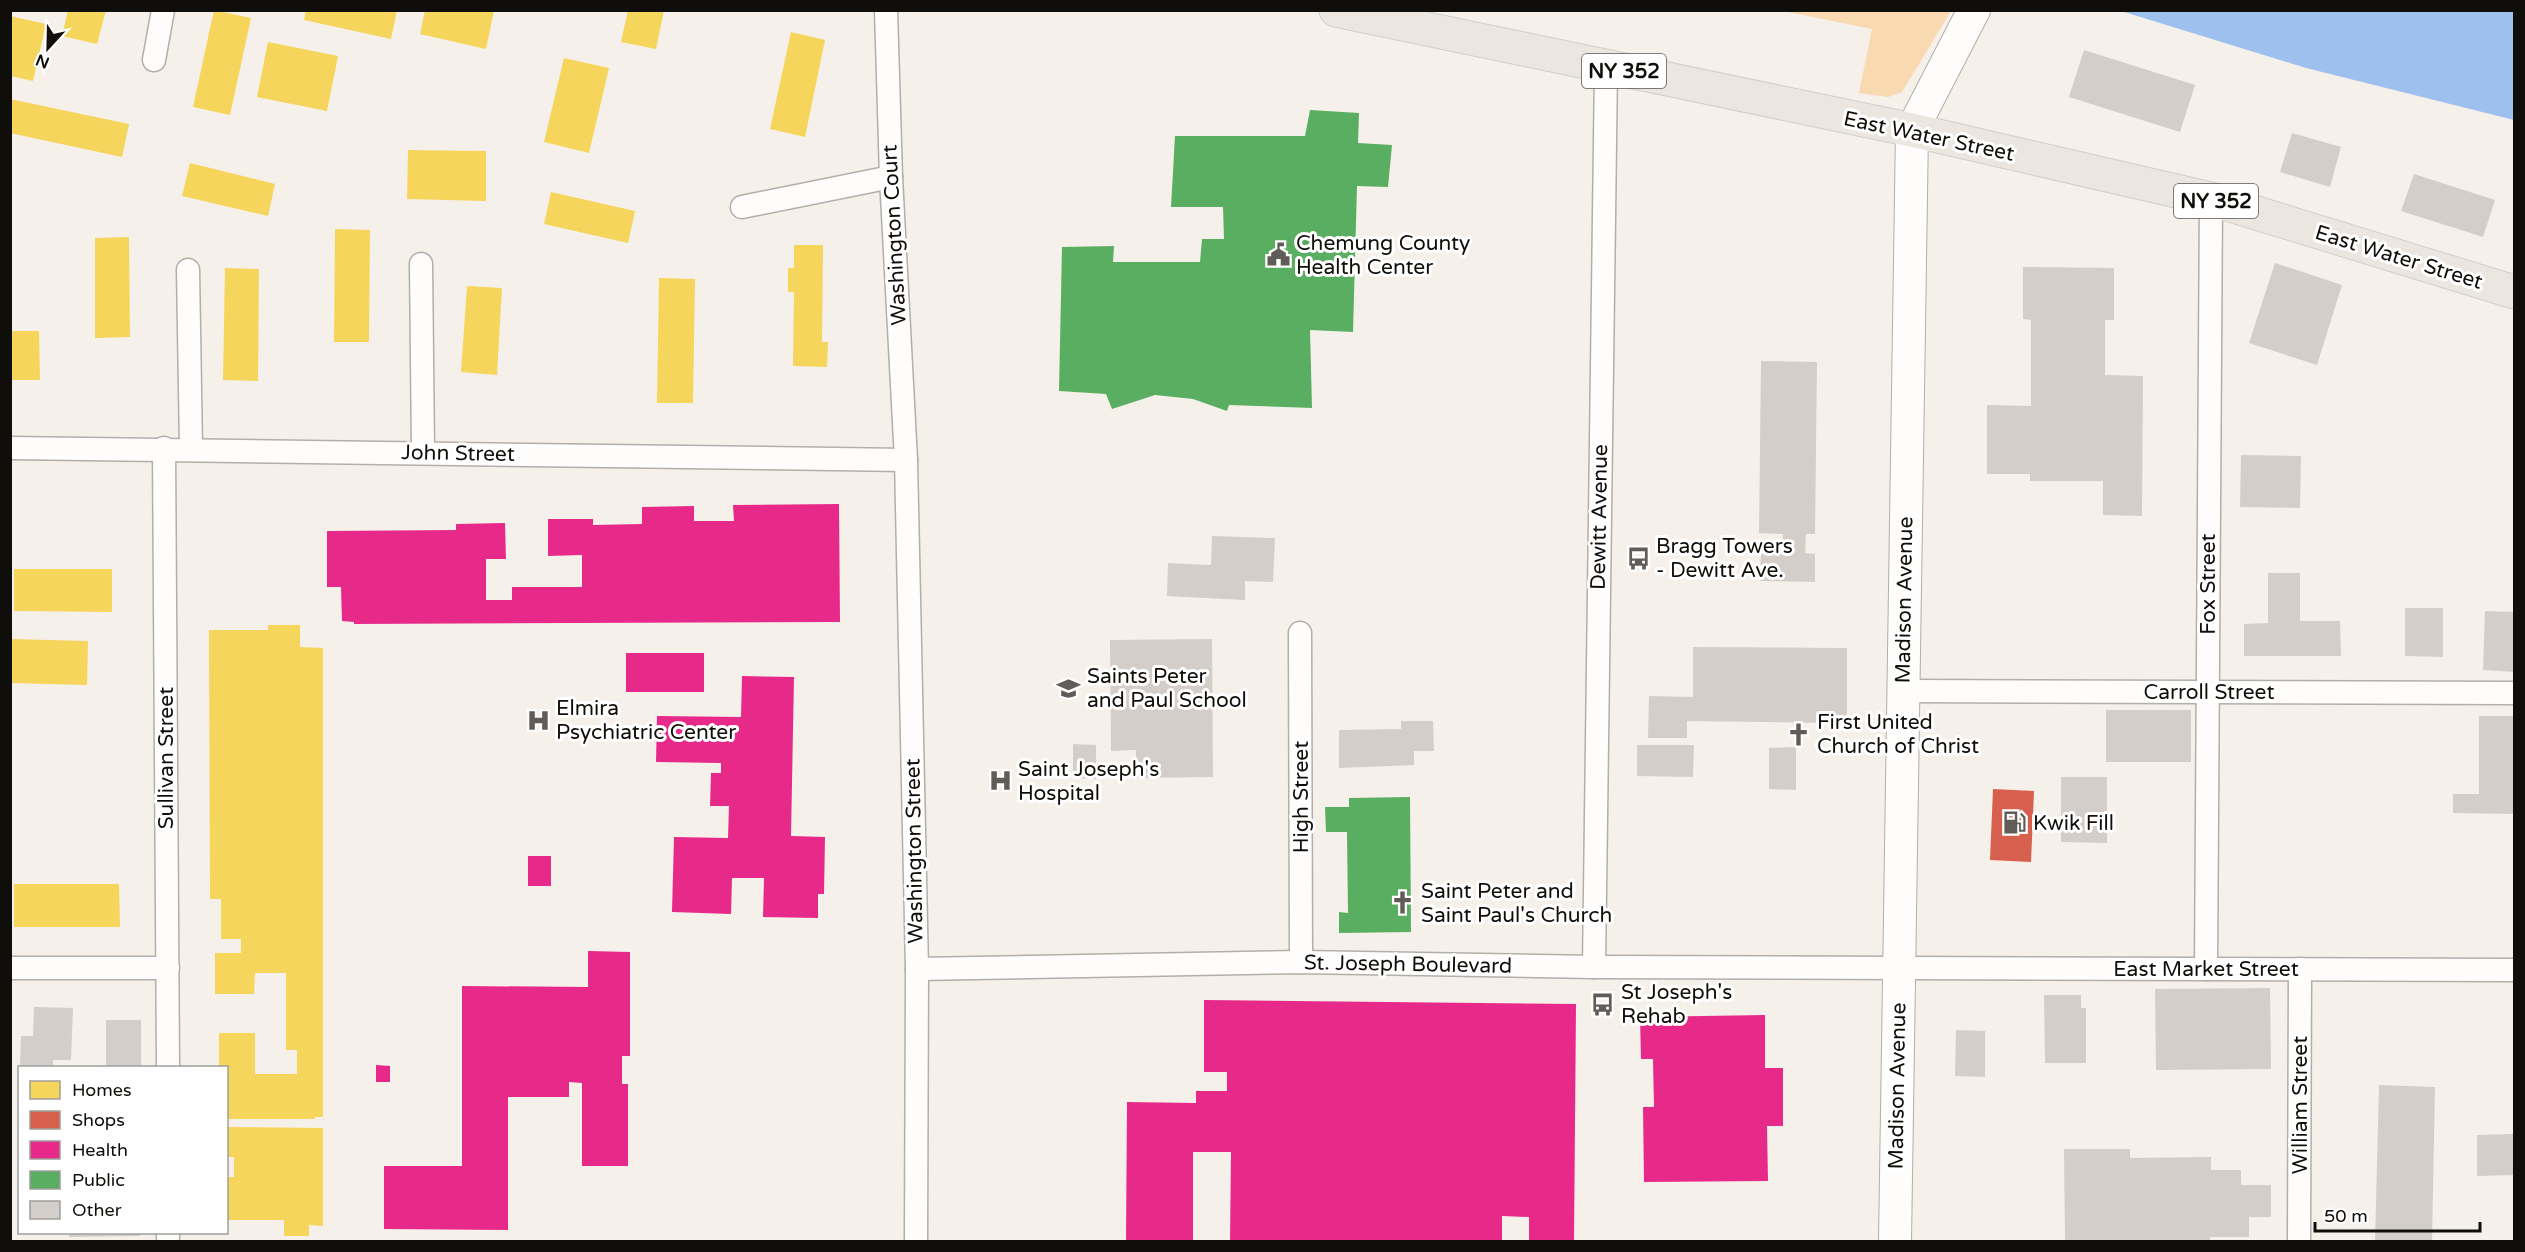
<svg xmlns="http://www.w3.org/2000/svg" width="2525" height="1252" font-family="'Varela Round',sans-serif">
	<style>
		.green { fill: #f9d9af }
		.water { fill: #9dc0ee }
		.homes { fill: #f6d55c }
		.shops { fill: #d6604d }
		.health { fill: #e7298a }
		.public { fill: #5aae61 }
		.building { fill: #d3ceca }
		.lines { fill: none; stroke-linecap: round; stroke-linejoin: round }
		.street-casing { stroke: #b2aeaa; stroke-width: 25 }
		.secondary-casing { stroke: #b2aeaa; stroke-width: 34 }
		.primary-casing { stroke: #d1cecc; stroke-width: 35 }
		.street { stroke: #fefdfc; stroke-width: 22 }
		.secondary { stroke: #fefdfc; stroke-width: 32 }
		.primary { stroke: #ebe7e0; stroke-width: 33 }
		.labels { text-anchor: middle; stroke-width: 6; stroke-linejoin: round; paint-order: stroke }
		.shield { fill: #fff; stroke: #585654; stroke-width: 1.5 }
		.shield-label { font-size: 20px; font-weight: bold; fill: #100e0a }
		.street-label { font-size: 21px; fill: #100e0a; stroke: #fff }
		.poi-label { font-size: 21px; fill: #100e0a; stroke: #fff; text-anchor: start }
	</style>
	<rect width="100%" height="100%" fill="#f6f0ea"/>
	<!-- green -->
	<polygon class="green" points="1783,11 1951,11 1902,92 1888,97 1859,93 1872,29"/>
	<!-- water -->
	<polygon class="water" points="2121,11 2514,11 2514,120 2306,68"/>
	<!-- homes -->
	<g class="homes">
		<polygon points="68,10 106,10 97,44 62,36"/>
		<polygon points="214,10 251,18 230,115 193,107"/>
		<polygon points="306,10 397,10 391,39 304,20"/>
		<polygon points="425,10 494,10 486,49 420,34"/>
		<polygon points="628,10 664,10 656,49 621,42"/>
		<polygon points="10,16 46,24 33,81 10,76"/>
		<polygon points="791,32 825,40 805,137 770,129"/>
		<polygon points="268,42 338,56 327,111 257,97"/>
		<polygon points="564,58 609,68 589,153 544,142"/>
		<polygon points="10,99 129,124 122,157 10,133"/>
		<polygon points="408,150 486,151 486,201 407,199"/>
		<polygon points="190,163 275,184 268,216 182,196"/>
		<polygon points="551,192 635,211 628,243 544,224"/>
		<polygon points="335,229 370,230 369,342 334,342"/>
		<polygon points="129,237 130,337 95,338 95,238"/>
		<polygon points="794,245 823,245 822,342 828,342 827,367 793,366 794,292 788,292 788,268 794,268"/>
		<polygon points="225,268 259,269 258,381 223,380"/>
		<polygon points="659,278 695,279 693,403 657,403"/>
		<polygon points="467,286 502,288 497,375 461,372"/>
		<polygon points="10,331 39,331 40,380 10,380"/>
		<polygon points="14,569 112,569 112,612 14,611"/>
		<polygon points="268,625 300,625 300,647 323,648 323,1117 315,1117 315,1119 226,1119 226,1068 219,1068 219,1033 255,1033 255,1074 297,1074 297,1050 286,1050 286,973 255,973 254,994 215,994 215,953 241,953 241,939 221,939 221,899 210,899 209,630 268,630"/>
		<polygon points="10,639 88,641 87,685 10,683"/>
		<polygon points="14,884 119,884 120,927 14,927"/>
		<polygon points="226,1127 323,1128 323,1226 309,1225 309,1236 284,1236 284,1220 226,1220 226,1177 234,1177 234,1157 226,1157"/>
	</g>
	<!-- shops -->
	<polygon class="shops" points="1993,789 2034,791 2031,862 1990,860"/>
	<!-- health -->
	<g class="health">
		<polygon points="839,504 840,622 354,624 354,622 342,621 341,587 327,587 327,531 456,530 456,524 505,523 506,559 486,559 486,600 512,600 512,587 582,587 582,555 548,556 548,519 593,519 593,525 642,524 642,507 694,506 694,521 734,521 733,505"/>
		<rect x="626" y="653" width="78" height="39"/>
		<polygon points="742,676 794,677 791,836 825,837 824,894 818,894 818,918 763,917 764,878 732,878 731,914 672,912 674,837 728,838 729,806 710,806 711,773 721,773 721,763 656,762 657,716 741,717"/>
		<rect x="528" y="856" width="23" height="30"/>
		<polygon points="588,951 630,952 630,1056 622,1056 622,1084 628,1084 628,1166 582,1166 582,1083 569,1082 569,1097 508,1097 508,1230 384,1229 384,1166 462,1166 462,986 588,987"/>
		<polygon points="1204,1000 1576,1004 1574,1242 1529,1242 1529,1217 1502,1216 1502,1242 1230,1242 1231,1152 1193,1152 1193,1242 1126,1242 1127,1102 1196,1103 1196,1091 1227,1091 1227,1072 1204,1072"/>
		<polygon points="1765,1015 1765,1068 1783,1068 1783,1126 1767,1126 1768,1181 1644,1182 1643,1107 1654,1107 1653,1059 1641,1059 1640,1017"/>
		<polygon points="376,1065 390,1066 390,1082 376,1082"/>
	</g>
	<!-- public -->
	<g class="public">
		<polygon points="1310,110 1359,113 1358,143 1392,145 1388,187 1357,186 1353,332 1310,330 1312,408 1229,405 1227,411 1193,399 1155,395 1112,409 1106,394 1059,391 1062,247 1114,246 1113,262 1200,262 1202,239 1224,239 1223,207 1171,207 1175,136 1305,136"/>
		<polygon points="1410,797 1411,932 1339,933 1339,912 1348,913 1347,832 1326,832 1325,807 1349,807 1349,798"/>
	</g>
	<!-- building -->
	<g class="building">
		<polygon points="2084,50 2195,85 2180,132 2069,97"/>
		<polygon points="2292,133 2341,147 2330,187 2280,172"/>
		<polygon points="2414,174 2495,200 2483,237 2401,211"/>
		<polygon points="2275,263 2342,285 2317,365 2249,343"/>
		<polygon points="2023,267 2114,268 2114,320 2105,320 2105,375 2143,376 2142,516 2103,515 2103,481 2030,481 2030,474 1987,474 1987,405 2031,406 2031,320 2023,319"/>
		<polygon points="1761,361 1817,362 1815,534 1806,534 1805,553 1815,554 1815,582 1760,581 1761,553 1782,554 1783,534 1759,533"/>
		<polygon points="2241,455 2301,456 2300,508 2240,507"/>
		<polygon points="1212,536 1275,538 1273,582 1245,581 1245,600 1167,596 1168,563 1211,565"/>
		<polygon points="2268,573 2300,573 2300,621 2340,621 2341,656 2244,656 2244,624 2268,623"/>
		<polygon points="2405,608 2443,608 2443,657 2405,656"/>
		<polygon points="2485,611 2514,612 2514,672 2483,670"/>
		<polygon points="1212,639 1213,777 1136,778 1136,750 1111,751 1110,640"/>
		<polygon points="1693,647 1847,648 1847,723 1687,721 1687,738 1648,738 1649,696 1693,697"/>
		<rect x="2106" y="710" width="85" height="52"/>
		<polygon points="2479,716 2514,716 2514,814 2453,813 2453,794 2479,794"/>
		<polygon points="1401,721 1433,721 1434,751 1414,751 1414,765 1339,768 1339,730 1401,729"/>
		<polygon points="1073,744 1096,745 1096,779 1073,778"/>
		<polygon points="1637,745 1694,745 1693,777 1637,776"/>
		<polygon points="1796,747 1796,790 1769,789 1769,748"/>
		<polygon points="2061,777 2107,777 2107,843 2061,842"/>
		<polygon points="2270,988 2271,1069 2156,1070 2155,989"/>
		<polygon points="2044,995 2081,995 2081,1008 2086,1008 2086,1063 2045,1063"/>
		<polygon points="34,1007 73,1008 71,1060 53,1060 53,1067 20,1066 21,1036 33,1036"/>
		<rect x="106" y="1020" width="35" height="48"/>
		<polygon points="1956,1030 1985,1031 1985,1077 1955,1076"/>
		<polygon points="2379,1085 2435,1087 2432,1242 2375,1242"/>
		<polygon points="2514,1134 2514,1175 2477,1176 2477,1135"/>
		<polygon points="2064,1149 2130,1149 2130,1158 2211,1157 2211,1170 2241,1170 2241,1185 2271,1185 2271,1217 2249,1217 2249,1237 2210,1237 2210,1242 2065,1242"/>
		<polygon points="69,1232 140,1232 140,1236 69,1237"/>
	</g>
	<g class="lines">
		<defs>
			<g id="street">
				<polyline points="886,10 891,177 906,460 917,969 916,1242"/>
				<polyline points="154,60 163,10"/>
				<polyline points="742,207 891,177"/>
				<polyline points="421,264 423,452"/>
				<polyline points="188,270 191,448"/>
				<polyline points="10,448 906,460"/>
				<polyline points="164,448 168,1068"/>
				<polyline points="1300,633 1301,962"/>
				<polyline points="1903,691 2514,693"/>
				<polyline points="1594,967 1606,67"/>
				<polyline points="10,968 168,968"/>
				<polyline points="917,969 1301,962 1594,967 2514,970"/>
				<polyline points="2206,969 2211,199"/>
				<polyline points="168,1232 168,1242"/>
				<polyline points="2299,1242 2300,969"/>
			</g>
			<polyline id="secondary" points="1895,1242 1912,130 1974,10"/>
			<polyline id="primary" points="1336,10 1912,130 2211,199 2514,292"/>
		</defs>
		<!-- street casing -->
		<use href="#street" class="street-casing"/>
		<!-- secondary casing -->
		<use href="#secondary" class="secondary-casing"/>
		<!-- primary casing -->
		<use href="#primary" class="primary-casing"/>
		<!-- street -->
		<use href="#street" class="street"/>
		<!-- secondary -->
		<use href="#secondary" class="secondary"/>
		<!-- primary -->
		<use href="#primary" class="primary"/>
	</g>
	<!-- icons -->
	<defs>
		<symbol id="civic-bare" viewBox="-9 -9 18 18"><path d="M-.6-6.5H3V-4.5H.6V-3L4-1V1h2V6H-6V1h2V-1L-.6-3ZM-1.2 2.5V6h2.4V2.5Z" fill="#605d58" stroke="#fff" stroke-width="2.5" paint-order="stroke"/></symbol>
		<symbol id="bus-bare" viewBox="-9 -9 18 18"><path d="M-5-6H5V4H4V6H2V4H-2V6H-4V4H-5ZM-3.5-4V0h7V-4ZM-3.5 1.2v1.5H-2V1.2ZM2 1.2v1.5H3.5V1.2Z" fill="#605d58" stroke="#fff" stroke-width="2.5" paint-order="stroke"/></symbol>
		<symbol id="school-bare" viewBox="-9 -9 18 18"><path d="M0-5L7-2L0 1L-7-2ZM-4 1L0 2.5L4 1V4Q0 6-4 4Z" fill="#605d58" stroke="#fff" stroke-width="2.5" paint-order="stroke"/></symbol>
		<symbol id="hospital-bare" viewBox="-9 -9 18 18"><path d="M-5-5h3v3.5h4V-5h3V5h-3V1.5h-4V5h-3Z" fill="#605d58" stroke="#fff" stroke-width="2.5" paint-order="stroke"/></symbol>
		<symbol id="church-bare" viewBox="-9 -9 18 18"><path d="M-1.2-6h2.4v3.5h3.3v2.4h-3.3V6h-2.4V-.1h-3.3v-2.4h3.3Z" fill="#605d58" stroke="#fff" stroke-width="2.5" paint-order="stroke"/></symbol>
		<symbol id="fuel-bare" viewBox="-9 -9 18 18"><path d="M-5.5-6h7V0h2V4h1.3V-2.5L3-4.5l.8-.8L6-3V5H2.5V1h-1V6h-7ZM-4.2-4.7v3.2H.2V-4.7Z" fill="#605d58" stroke="#fff" stroke-width="2.5" paint-order="stroke"/></symbol>
	</defs>
	<g fill-rule="evenodd">
		<use href="#civic-bare" x="1262" y="238" width="33" height="33"/>
		<use href="#bus-bare" x="1622" y="542" width="33" height="33"/>
		<use href="#school-bare" x="1052" y="672" width="33" height="33"/>
		<use href="#hospital-bare" x="522" y="704" width="33" height="33"/>
		<use href="#church-bare" x="1782" y="718" width="33" height="33"/>
		<use href="#hospital-bare" x="984" y="764" width="33" height="33"/>
		<use href="#fuel-bare" x="1998" y="806" width="33" height="33"/>
		<use href="#church-bare" x="1386" y="886" width="33" height="33"/>
		<use href="#bus-bare" x="1586" y="988" width="33" height="33"/>
	</g>
	<g class="labels">
		<!-- shield labels -->
		<g class="shield">
			<rect x="1582" y="54" width="84" height="34" rx="4.5"/>
			<rect x="2174" y="184" width="84" height="34" rx="4.5"/>
		</g>
		<g class="shield-label">
			<text x="1624" y="78">NY 352</text>
			<text x="2216" y="208">NY 352</text>
		</g>
		<!-- street labels -->
		<g class="street-label">
			<text transform="translate(1929 136) rotate(12)" y="7">East Water Street</text>
			<text transform="translate(894 235) rotate(-93)" y="7">Washington Court</text>
			<text transform="translate(2399 257) rotate(17)" y="7">East Water Street</text>
			<text transform="translate(458 453) rotate(1)" y="7">John Street</text>
			<text transform="translate(1599 517) rotate(-89)" y="7">Dewitt Avenue</text>
			<text transform="translate(2208 584) rotate(-90)" y="7">Fox Street</text>
			<text transform="translate(1904 600) rotate(-89)" y="7">Madison Avenue</text>
			<text x="2209" y="699">Carroll Street</text>
			<text transform="translate(166 758) rotate(-90)" y="7">Sullivan Street</text>
			<text transform="translate(1301 797) rotate(-90)" y="7">High Street</text>
			<text transform="translate(914 851) rotate(-91)" y="7">Washington Street</text>
			<text transform="translate(1408 964) rotate(1)" y="7">St. Joseph Boulevard</text>
			<text x="2206" y="976">East Market Street</text>
			<text transform="translate(1897 1086) rotate(-89)" y="7">Madison Avenue</text>
			<text transform="translate(2300 1105) rotate(-90)" y="7">William Street</text>
		</g>
		<!-- poi labels -->
		<g class="poi-label">
			<text x="1296" y="250">Chemung County<tspan x="1296" dy="24">Health Center</tspan></text>
			<text x="1656" y="553">Bragg Towers<tspan x="1656" dy="24">- Dewitt Ave.</tspan></text>
			<text x="1087" y="683">Saints Peter<tspan x="1087" dy="24">and Paul School</tspan></text>
			<text x="556" y="715">Elmira<tspan x="556" dy="24">Psychiatric Center</tspan></text>
			<text x="1817" y="729">First United<tspan x="1817" dy="24">Church of Christ</tspan></text>
			<text x="1018" y="776">Saint Joseph's<tspan x="1018" dy="24">Hospital</tspan></text>
			<text x="2033" y="830">Kwik Fill</text>
			<text x="1421" y="898">Saint Peter and<tspan x="1421" dy="24">Saint Paul's Church</tspan></text>
			<text x="1621" y="999">St Joseph's<tspan x="1621" dy="24">Rehab</tspan></text>
		</g>
	</g>
	<!-- border -->
	<rect width="2525" height="1252" fill="none" stroke="#100e0a" stroke-width="24"/>
	<!-- legend -->
	<rect x="18" y="1066" width="210" height="168" fill="#ffffff" stroke="#9f9f9d" stroke-width="1.5"/>
	<rect x="30" y="1081" width="30" height="18" fill="#f6d55c" stroke="#9f9f9d" stroke-width="1.5"/>
	<text x="72" y="1096" font-size="18" fill="#100e0a">Homes</text>
	<rect x="30" y="1111" width="30" height="18" fill="#d6604d" stroke="#9f9f9d" stroke-width="1.5"/>
	<text x="72" y="1126" font-size="18" fill="#100e0a">Shops</text>
	<rect x="30" y="1141" width="30" height="18" fill="#e7298a" stroke="#9f9f9d" stroke-width="1.5"/>
	<text x="72" y="1156" font-size="18" fill="#100e0a">Health</text>
	<rect x="30" y="1171" width="30" height="18" fill="#5aae61" stroke="#9f9f9d" stroke-width="1.5"/>
	<text x="72" y="1186" font-size="18" fill="#100e0a">Public</text>
	<rect x="30" y="1201" width="30" height="18" fill="#d3ceca" stroke="#9f9f9d" stroke-width="1.5"/>
	<text x="72" y="1216" font-size="18" fill="#100e0a">Other</text>
	<!-- north arrow -->
	<g transform="translate(48 48) rotate(202)" stroke="#ffffff" stroke-width="4.5" paint-order="stroke">
	<path d="M0-4.5L10 22L0 15L-10 22Z" fill="#100e0a"/>
	<text y="-9" font-size="16" font-weight="bold" text-anchor="middle" fill="#100e0a">N</text>
	</g>
	<!-- scale -->
	<path d="M2315 1222v9h165v-9" fill="none" stroke="#100e0a" stroke-width="3"/>
	<text x="2324" y="1222" font-size="18" fill="#100e0a" stroke="#ffffff" stroke-width="4.5" paint-order="stroke">50 m</text>
</svg>
